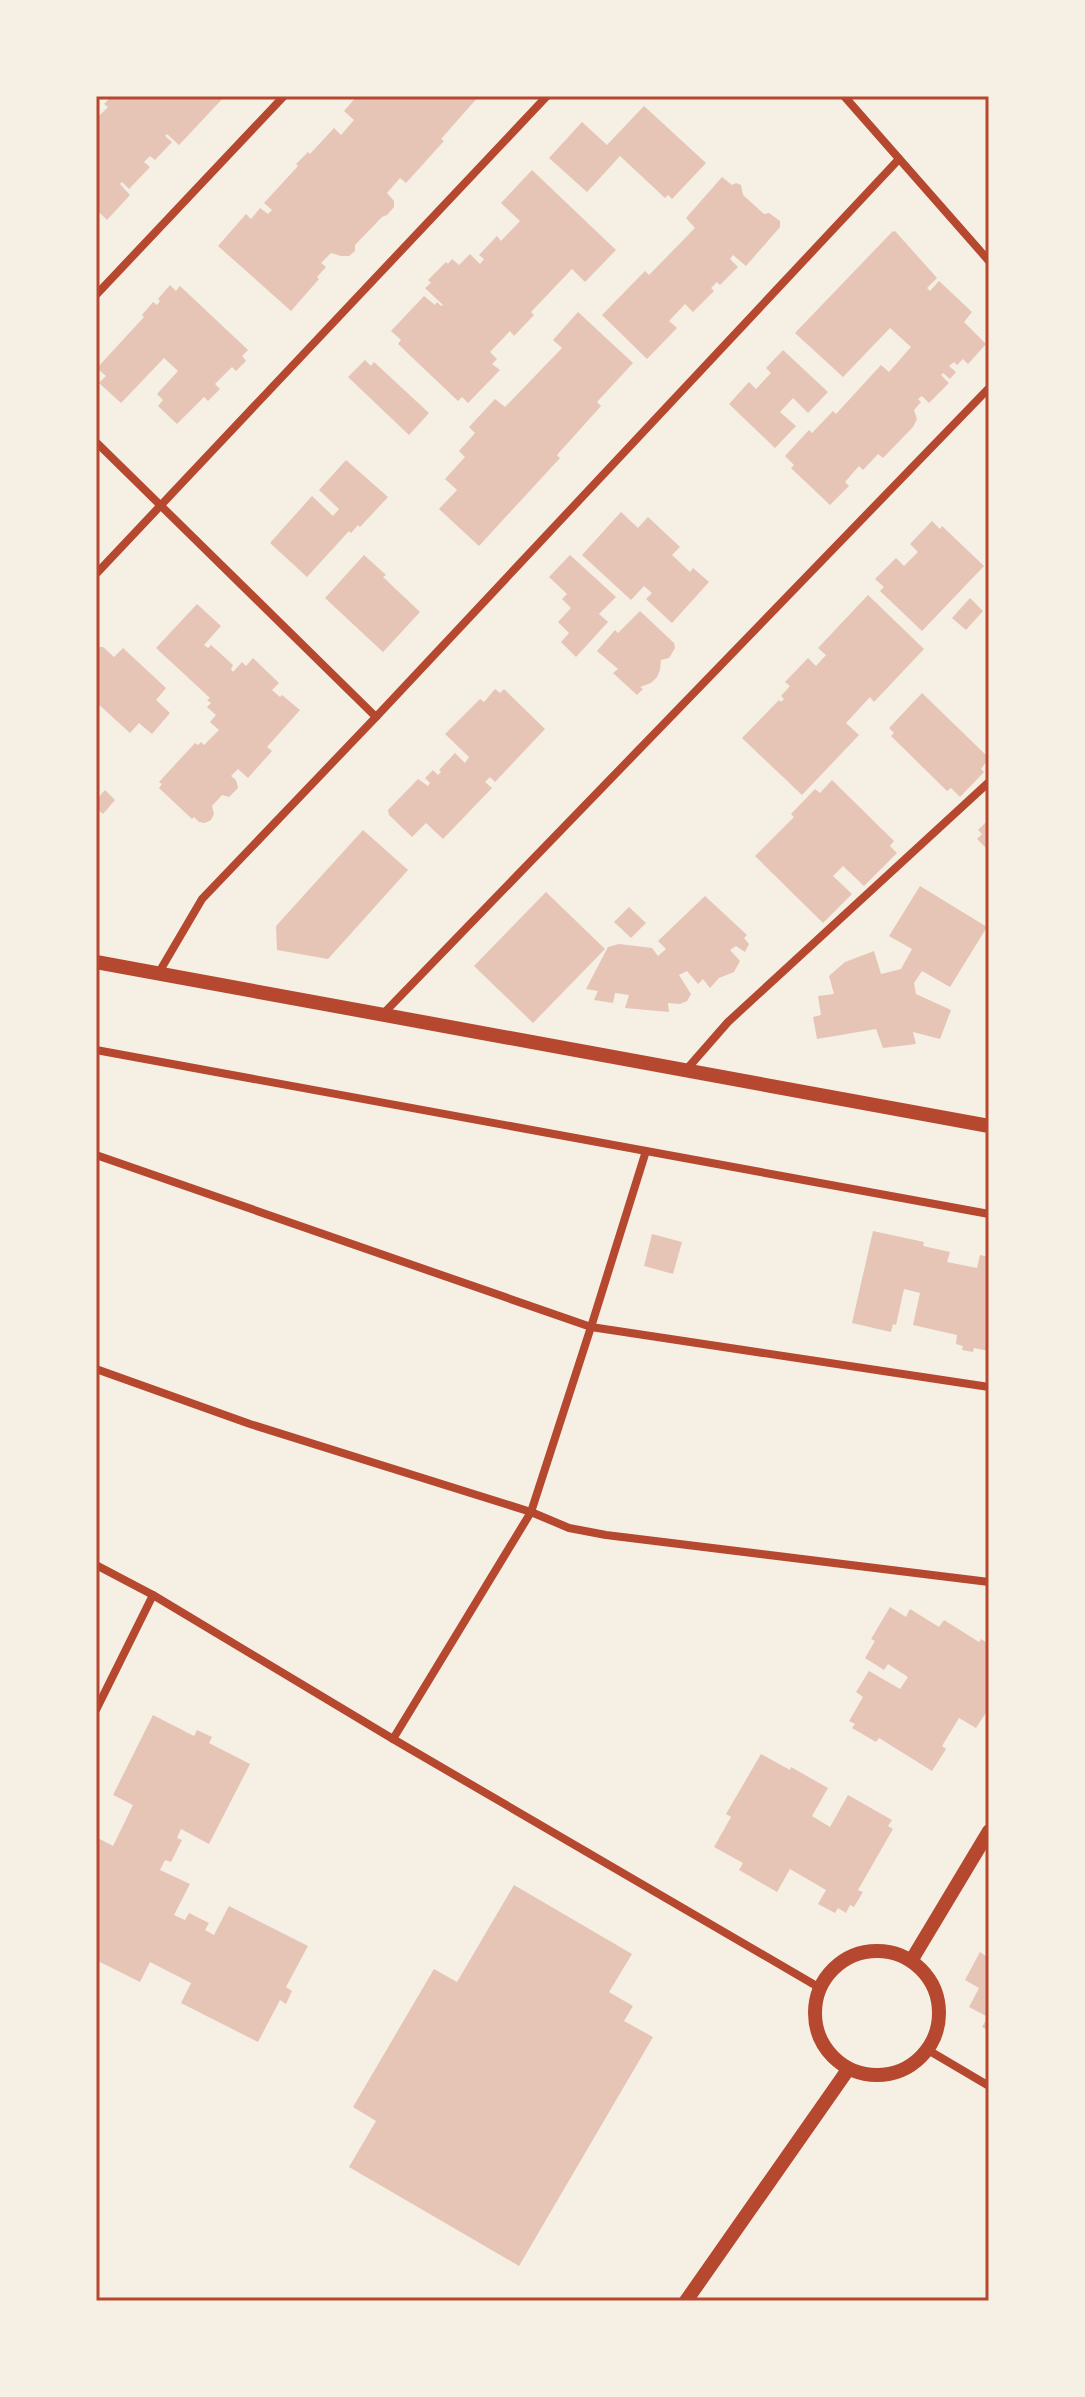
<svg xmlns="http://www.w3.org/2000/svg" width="1085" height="2397" font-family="'Open Sans',sans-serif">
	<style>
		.building { fill: #e6c5b7 }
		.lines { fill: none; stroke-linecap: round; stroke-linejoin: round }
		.minor { stroke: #b5482f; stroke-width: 8 }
		.tertiary { stroke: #b5482f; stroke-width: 14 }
		.neatline { fill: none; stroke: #b5482f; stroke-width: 3 }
	</style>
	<rect width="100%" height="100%" fill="#f6efe4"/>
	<!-- building -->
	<g class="building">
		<polygon points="112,96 225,96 179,145 167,134 165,136 172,142 155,160 150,156 144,162 150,167 129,189 122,182 120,184 130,195 107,220 100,213 96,218 96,119 108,107 104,104"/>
		<polygon points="357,96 479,96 441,139 444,141 406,183 400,178 387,193 394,201 394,207 387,215 382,217 355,245 355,251 349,256 341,256 331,253 321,263 326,267 317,277 319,279 291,311 218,246 246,214 251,219 260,208 268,214 272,210 264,203 298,166 296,164 308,152 310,154 334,128 341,135 354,120 344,111"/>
		<polygon points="644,106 706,163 672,199 668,195 665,198 620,156 587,192 549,158 582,122 607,145"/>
		<polygon points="532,170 616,250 585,282 572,269 531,312 534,315 514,336 510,331 490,352 497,359 492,364 500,370 468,403 462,397 458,401 398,344 401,340 391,331 424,296 435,305 437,302 441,306 443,305 425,288 431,283 428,280 446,262 448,264 452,259 459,265 470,254 480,264 484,259 479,255 497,236 501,241 520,221 501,203"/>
		<polygon points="722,177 732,185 736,183 741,185 743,195 764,214 769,213 780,221 780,227 746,266 733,255 730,259 738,267 720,285 717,282 711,288 714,291 693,312 685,304 669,321 677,328 647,359 602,315 645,271 649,275 695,228 686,218"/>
		<polygon points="895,231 937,278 927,288 930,291 939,281 972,312 964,322 986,344 968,364 963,359 957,365 954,362 949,366 956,372 950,379 943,373 941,375 949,383 929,403 922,396 918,399 921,402 914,410 917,419 913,427 883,458 878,454 863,470 859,466 845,482 849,486 830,505 791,468 794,465 785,456 809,430 812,433 833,411 836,414 881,365 889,372 911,347 890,328 843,377 795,333 892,232"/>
		<polygon points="170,285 176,291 180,286 248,350 242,356 246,361 236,371 232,367 215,384 220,389 208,401 204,397 177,424 158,406 163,400 157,394 178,371 164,358 121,403 99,383 106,376 97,368 144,317 142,315 153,302 157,305 160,301 158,299"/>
		<polygon points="578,312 633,363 597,402 601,406 557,455 560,458 479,546 439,509 457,490 445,479 465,457 459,451 475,433 469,427 495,399 505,407 562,348 553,340"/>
		<polygon points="783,350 828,392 808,413 793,398 780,412 796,426 775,448 729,404 749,382 756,389 771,373 766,368"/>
		<polygon points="365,360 371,366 374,362 429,413 409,435 348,377"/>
		<polygon points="346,460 388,497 360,527 358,525 351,533 349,531 307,577 270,543 312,496 333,516 339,509 319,490"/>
		<polygon points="621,512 638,528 648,517 680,547 672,555 690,572 693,568 709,582 672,623 646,599 652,593 644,586 631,600 582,555"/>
		<polygon points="932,521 940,529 942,526 984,566 922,631 880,591 884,587 875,579 896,558 904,566 918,552 910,544"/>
		<polygon points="364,555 386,575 383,577 420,612 383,652 325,598"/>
		<polygon points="570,555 616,597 599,614 608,622 576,657 561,642 569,633 558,622 571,608 562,599 567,594 549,577"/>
		<polygon points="868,595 924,649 874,702 870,697 846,723 859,735 802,795 742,738 779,700 781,702 784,699 781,696 790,686 785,682 808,658 816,666 826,655 818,648"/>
		<polygon points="970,598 983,611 966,630 952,618"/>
		<polygon points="197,604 221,626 204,645 208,648 211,645 233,665 231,669 233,672 242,662 246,666 253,658 279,683 272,690 280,697 282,695 300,710 267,747 272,751 248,778 238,769 231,776 236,780 238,788 229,797 222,795 212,806 214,814 211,820 205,823 199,822 194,817 192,819 159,788 162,784 159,782 195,743 198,745 201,742 204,745 219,730 210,722 216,715 207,707 211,703 207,700 210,698 156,648"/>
		<polygon points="640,611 674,643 675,648 669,658 661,660 660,670 657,677 651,683 640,687 643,689 637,695 613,673 618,669 597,651 615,630 618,633"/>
		<polygon points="96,647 103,647 114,657 123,648 166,688 156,700 170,713 152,734 139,723 130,733 96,702"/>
		<polygon points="495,689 500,693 504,689 545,729 495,782 490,777 485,782 492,788 443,839 426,823 412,837 389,815 388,810 418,779 428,786 430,783 425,778 433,770 438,775 441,772 439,770 455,753 465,763 469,757 445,734 480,699 484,702"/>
		<polygon points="922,693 989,758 981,769 984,772 960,797 951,788 947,791 891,736 894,733 889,728"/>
		<polygon points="832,780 894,841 890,846 897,853 864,886 843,866 833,876 852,894 823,923 755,856 794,817 791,814 815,789 820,793"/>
		<polygon points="105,790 115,800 103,814 96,808 96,800"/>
		<polygon points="989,819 989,851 977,839 982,834 978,830"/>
		<polygon points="363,830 408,870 328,959 277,950 276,926"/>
		<polygon points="920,886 987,927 950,987 922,971 914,983 916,994 951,1010 940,1039 913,1032 916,1044 883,1048 876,1029 817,1039 813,1017 821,1015 818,996 834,994 829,976 845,962 874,951 881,974 901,969 912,949 889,936"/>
		<polygon points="546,892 605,949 533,1023 474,966"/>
		<polygon points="705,896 747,935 744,938 749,944 745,952 736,946 730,950 740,961 734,972 719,978 710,988 703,979 698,984 687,971 679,975 691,994 687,1001 680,1004 668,1003 669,1012 625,1008 629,995 615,993 613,1003 594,1000 598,991 586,989 608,947 619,944 652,948 658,956 666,949 658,941"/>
		<polygon points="629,907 646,923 631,938 614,922"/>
		<polygon points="873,1231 924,1242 923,1246 950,1252 947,1262 977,1268 980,1255 989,1257 989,1351 974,1348 973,1352 962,1350 963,1346 956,1344 957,1335 913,1325 920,1293 904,1289 896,1325 893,1324 891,1332 852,1323"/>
		<polygon points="652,1234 682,1242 673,1274 644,1266"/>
		<polygon points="890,1607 906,1617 910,1609 939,1627 944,1620 979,1642 981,1639 989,1644 989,1708 976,1728 959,1718 942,1746 946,1749 932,1771 879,1738 876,1742 852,1728 855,1724 849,1721 863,1697 856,1692 869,1671 900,1689 908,1677 888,1664 884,1670 865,1658 875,1641 871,1639"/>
		<polygon points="153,1715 194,1736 197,1730 212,1737 209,1743 250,1764 209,1844 181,1829 177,1838 182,1840 171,1862 165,1860 160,1870 190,1884 174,1915 185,1920 189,1913 209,1923 205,1930 214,1935 229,1906 308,1946 286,1987 292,1991 286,2004 280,2000 258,2042 181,2003 191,1983 150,1962 140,1982 96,1960 96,1837 113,1846 133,1805 113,1795"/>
		<polygon points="761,1754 790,1770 791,1767 828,1788 812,1816 830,1827 848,1795 892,1820 888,1826 893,1829 858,1890 863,1892 854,1907 850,1905 846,1913 838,1908 835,1913 818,1904 826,1890 790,1869 777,1892 739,1870 743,1863 714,1847 731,1817 726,1814"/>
		<polygon points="514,1885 632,1954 609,1992 633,2006 624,2021 653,2037 519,2266 349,2167 376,2121 353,2107 434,1969 457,1982"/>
		<polygon points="980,1952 989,1958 989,2031 982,2027 988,2017 969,2007 979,1988 965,1980"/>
	</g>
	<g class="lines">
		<!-- minor -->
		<g class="minor">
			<polyline points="844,96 989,261"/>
			<polyline points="96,295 284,96"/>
			<polyline points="96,442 376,717"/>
			<polyline points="96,574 547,96"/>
			<polyline points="158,974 202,899 376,717 899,159"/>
			<polyline points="383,1014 989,388"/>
			<polyline points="96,1050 989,1214"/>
			<polyline points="686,1070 728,1022 989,782"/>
			<polyline points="96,1155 591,1327 989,1387"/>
			<polyline points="96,1369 250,1424 531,1512 569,1528 606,1535 989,1582"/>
			<polyline points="96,1565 153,1595 393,1739 820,1988"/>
			<polyline points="96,1710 153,1595"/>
			<polyline points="393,1739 531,1512 591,1327 646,1151"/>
			<polyline points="928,2050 989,2086"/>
		</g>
		<!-- tertiary -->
		<g class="tertiary">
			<polyline points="96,962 989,1126"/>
			<circle cx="877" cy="2013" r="62"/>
			<polyline points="911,1961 989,1831"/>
			<polyline points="686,2301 847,2071"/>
		</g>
	</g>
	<!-- border -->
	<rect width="1085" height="2397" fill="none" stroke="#f6efe4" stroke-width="196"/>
	<rect x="98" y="98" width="889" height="2201" class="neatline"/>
</svg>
